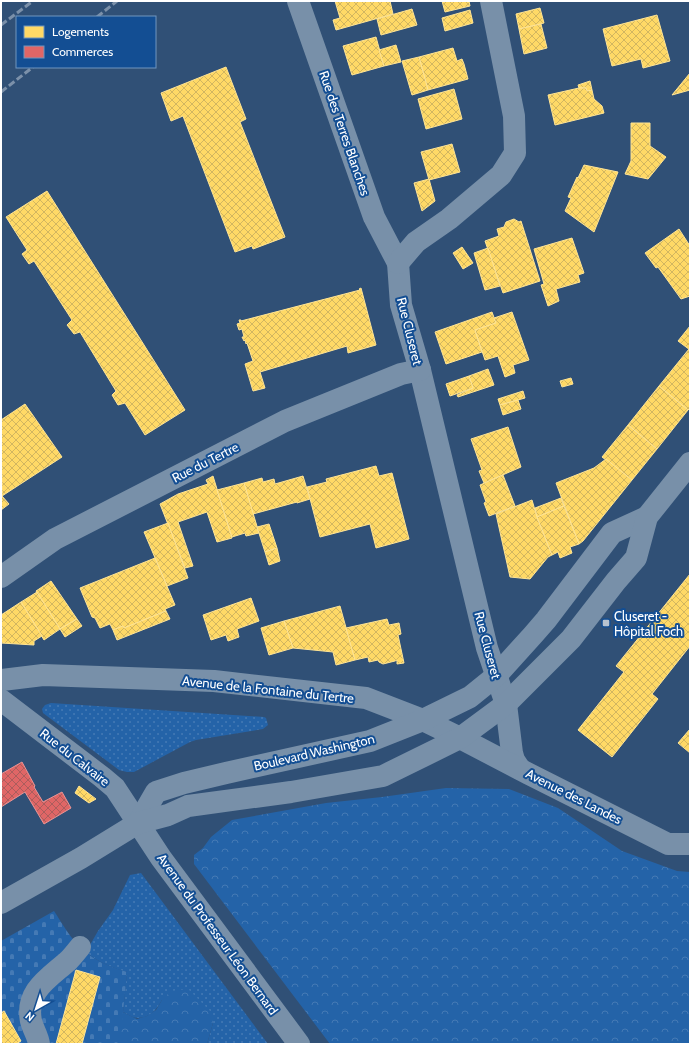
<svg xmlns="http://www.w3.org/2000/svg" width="691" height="1045" font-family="Cabin,sans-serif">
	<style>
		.grass { fill: url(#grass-dots) }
		.forest { fill: url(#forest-crowns) }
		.cemetery { fill: url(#cemetery-stones) }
		.homes { fill: url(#homes-cross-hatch); stroke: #ffe494 }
		.shops { fill: url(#shops-cross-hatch); stroke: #e99494 }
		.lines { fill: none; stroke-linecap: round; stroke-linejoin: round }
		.minor { stroke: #7890a9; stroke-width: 22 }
		.rail { stroke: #7b90a9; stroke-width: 3; stroke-dasharray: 7 3; stroke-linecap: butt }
		.poi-dot { fill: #b7c2cf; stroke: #134e93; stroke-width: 1.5 }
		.labels { text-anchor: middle; stroke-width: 4; stroke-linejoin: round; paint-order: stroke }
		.street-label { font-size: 13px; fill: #fff; stroke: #134e93 }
		.poi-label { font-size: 13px; fill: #fff; stroke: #134e93; text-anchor: start }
	</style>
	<defs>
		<pattern id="grass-dots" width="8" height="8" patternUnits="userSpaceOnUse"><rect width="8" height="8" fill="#2463a8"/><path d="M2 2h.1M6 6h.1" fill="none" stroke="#457ab5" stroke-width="1.8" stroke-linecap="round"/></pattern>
		<pattern id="forest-crowns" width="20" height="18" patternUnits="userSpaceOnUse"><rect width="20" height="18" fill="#2463a8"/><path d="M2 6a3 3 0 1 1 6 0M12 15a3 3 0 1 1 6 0" fill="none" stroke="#457ab5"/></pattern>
		<pattern id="cemetery-stones" width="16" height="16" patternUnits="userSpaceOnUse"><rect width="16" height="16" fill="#2463a8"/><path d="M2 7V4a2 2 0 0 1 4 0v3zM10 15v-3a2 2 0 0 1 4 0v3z" fill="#457ab5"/></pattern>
		<pattern id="homes-cross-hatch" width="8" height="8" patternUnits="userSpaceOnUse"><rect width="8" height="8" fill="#ffd966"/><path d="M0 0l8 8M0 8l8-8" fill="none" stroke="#d2b660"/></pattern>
		<pattern id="shops-cross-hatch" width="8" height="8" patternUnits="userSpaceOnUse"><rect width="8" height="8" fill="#e06666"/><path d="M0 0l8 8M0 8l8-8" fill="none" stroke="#ac5d5d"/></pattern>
	</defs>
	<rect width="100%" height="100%" fill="#305076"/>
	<!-- grass -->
	<g class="grass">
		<polygon points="51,703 264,717 266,718 268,725 263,729 196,740 190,742 134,772 127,772 119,770 43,713 42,709 45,705"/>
		<path d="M141,873L268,1044H207L213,1023L162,1000C157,1009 150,1018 138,1018C133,1018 127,1014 123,1012L127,972C112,968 98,962 86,952L98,931L113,910L130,875Z"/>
	</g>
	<!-- forest -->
	<g class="forest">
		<polygon points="446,788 509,789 558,808 622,851 677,871 690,872 690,1044 330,1044 194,864 194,855 203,848 211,837 232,820 326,803 382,797"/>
		<path d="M86,952C98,962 112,968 127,972L123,1012L137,1019L147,1016L156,1010L162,1000L171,991L188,989L210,1011L213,1023L207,1044H83Z"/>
	</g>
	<!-- cemetery -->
	<path class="cemetery" d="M54,911C62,923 69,936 79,946C91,960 110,967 127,972L123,1012L119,1044H1V941Z"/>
	<!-- homes -->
	<g class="homes">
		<polygon points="335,1 390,1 393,14 336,30 333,20 340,18"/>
		<polygon points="442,1 469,1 470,6 445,12"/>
		<polygon points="540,8 544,23 519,29 516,14"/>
		<polygon points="412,9 417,25 381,35 377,19"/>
		<polygon points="470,10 473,23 445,31 442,18"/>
		<polygon points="657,15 670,61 643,68 641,59 612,66 603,29"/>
		<polygon points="541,24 547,48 524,54 519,29"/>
		<polygon points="376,37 384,66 352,75 343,46"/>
		<polygon points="396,45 401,62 384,66 379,50"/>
		<polygon points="453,48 457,61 462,59 464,64 468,79 428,90 419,57"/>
		<polygon points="419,57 428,90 412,95 402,61"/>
		<polygon points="226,67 246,119 240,122 285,237 253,249 252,246 235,252 183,116 171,121 161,93"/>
		<polygon points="690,73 690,90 672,95"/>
		<polygon points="590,81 592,90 587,91 586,88 579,88 578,85"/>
		<polygon points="579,88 586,88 587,91 592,90 594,99 602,106 604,113 555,125 548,95"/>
		<polygon points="454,89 462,119 426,129 418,99"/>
		<polygon points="631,123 650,123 650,146 666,157 648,179 625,174 631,161"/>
		<polygon points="452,144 460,172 429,180 421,152"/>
		<polygon points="584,165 618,172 594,232 565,211 571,198 568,197 577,177 578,178"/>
		<polygon points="429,179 435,201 422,211 414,183"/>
		<polygon points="47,191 185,410 145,435 125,403 118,405 112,395 116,391 80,332 74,334 67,325 72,320 34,261 29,264 22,254 27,250 6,217"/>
		<polygon points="514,219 519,222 521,221 540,281 503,293 485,241 499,236 497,229 504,227 506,222"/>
		<polygon points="679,229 690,246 690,296 681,299 658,267 656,268 645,253"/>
		<polygon points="572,238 584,273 578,275 580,282 556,289 559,301 548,306 541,285 544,284 534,249"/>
		<polygon points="462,247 473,263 463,269 453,253"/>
		<polygon points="488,248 500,286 485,290 474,253"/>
		<polygon points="361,288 376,345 348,353 347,346 260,372 265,388 253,391 245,364 253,361 247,343 246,344 245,340 244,341 242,337 244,337 242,329 239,330 237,324 240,323 239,320 241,320 241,321 360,290 359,289"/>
		<polygon points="492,312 496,323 475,330 482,352 446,364 435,332"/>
		<polygon points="512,312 529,360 513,365 515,373 505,377 498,356 485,360 475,330 496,323 494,318"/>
		<polygon points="690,326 690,350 678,341"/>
		<polygon points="689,349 690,350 690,408 688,410 659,386"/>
		<polygon points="488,369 494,385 458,397 457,395 473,388 469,376"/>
		<polygon points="469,376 473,388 450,396 446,384"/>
		<polygon points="571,378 573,384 562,387 560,381"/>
		<polygon points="659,386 688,410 657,449 628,425"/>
		<polygon points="523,391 525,398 500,405 498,399"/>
		<polygon points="518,400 521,409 503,415 500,405"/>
		<polygon points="25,404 62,457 2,496 1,420"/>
		<polygon points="628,425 657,449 632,480 602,457"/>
		<polygon points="508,427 521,467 484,483 479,471 482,470 471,439"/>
		<polygon points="606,459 632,480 583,541 579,544 556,483 594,468"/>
		<polygon points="376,466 379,476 392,473 409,539 376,548 370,524 320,537 307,487 327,482 326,479"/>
		<polygon points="503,475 515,506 489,516 484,503 486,502 480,485"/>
		<polygon points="213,476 232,538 217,542 207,512 178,522 193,566 185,568 160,504 178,494 208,484 206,480"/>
		<polygon points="303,476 310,499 297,503 297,502 253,514 244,483 262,478 263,482 274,479 275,484"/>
		<polygon points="244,483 259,533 246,536 245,533 232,537 217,490"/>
		<polygon points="1,496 2,496 9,504 1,510"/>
		<polygon points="561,498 564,506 537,517 535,508"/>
		<polygon points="532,500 537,517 552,555 548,557 530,579 510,577 496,514"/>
		<polygon points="564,506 579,544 570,547 572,553 560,558 558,552 552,555 537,517"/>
		<polygon points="168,523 188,578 167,586 144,532"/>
		<polygon points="269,524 277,548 265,552 257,527"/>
		<polygon points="277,548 280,561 269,565 265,552"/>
		<polygon points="155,558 175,605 165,609 166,611 124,628 123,626 113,630 110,624 100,628 95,618 92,617 80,588"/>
		<polygon points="690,574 690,646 652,694 658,699 612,757 578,730 624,672 616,666"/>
		<polygon points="51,581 77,619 60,629 36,591"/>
		<polygon points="37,592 60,629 44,640 21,602"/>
		<polygon points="251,598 259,621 237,629 239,637 228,641 226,635 211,640 203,615"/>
		<polygon points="21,602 42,636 34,641 34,645 1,643 1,615"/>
		<polygon points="340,606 355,660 336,665 333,652 293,648 284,621"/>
		<polygon points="166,611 170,619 117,640 113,630 123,626 124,628"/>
		<polygon points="77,619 82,626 65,637 60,629"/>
		<polygon points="387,619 389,625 399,623 401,634 398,635 404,663 397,664 397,660 395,661 383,664 379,662 378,660 369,662 368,657 355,660 346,628"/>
		<polygon points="284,621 293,648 269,655 261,628"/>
		<polygon points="690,729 690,753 678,743"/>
		<polygon points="79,786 96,799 89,803 75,793"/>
		<polygon points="76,970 100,977 82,1044 56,1044"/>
		<polygon points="4,1011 21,1041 16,1044 1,1044 1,1013"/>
	</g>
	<!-- shops -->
	<polygon class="shops" points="22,762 35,786 34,787 43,802 62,792 71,808 44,824 25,792 1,807 1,774"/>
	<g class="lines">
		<!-- minor -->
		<g class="minor">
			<polyline points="298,1 374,217 398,263 401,305 420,370 487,648 506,704 512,753 514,760 520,769"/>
			<polyline points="398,263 416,242 449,219 501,175 515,153 514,116 491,1"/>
			<polyline points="1,577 55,539 285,421 401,374 420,370"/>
			<polyline points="1,681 2,680 43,675 214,681 366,698 423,720 460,738 529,774 668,844 690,844"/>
			<polyline points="1,700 102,777 115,788 161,858 299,1044"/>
			<polyline points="138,823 156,792 184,783 226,773 370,741 423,720 470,697 496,676 533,635 546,620 612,533 647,517"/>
			<polyline points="1,903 81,858 138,823 168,815 188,806 291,792 383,776 460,738 506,704 571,639 616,581 636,558 647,517 690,463"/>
			<path d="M39,1044C38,1036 33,1029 31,1021C25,991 49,978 68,961C72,957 76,952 80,947"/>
		</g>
		<!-- rail -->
		<g class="rail">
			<polyline points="97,17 117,1"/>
			<polyline points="1,25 33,1"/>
			<polyline points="1,92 33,67"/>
		</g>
	</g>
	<!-- markers -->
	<rect class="poi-dot" x="602" y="619" width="8" height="8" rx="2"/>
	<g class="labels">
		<!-- street labels -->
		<g class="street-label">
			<text transform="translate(345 133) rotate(71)" y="5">Rue des Terres Blanches</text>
			<text transform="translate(410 331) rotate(76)" y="5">Rue Cluseret</text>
			<text transform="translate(205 462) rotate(-27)" y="5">Rue du Tertre</text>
			<text transform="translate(488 645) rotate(75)" y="5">Rue Cluseret</text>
			<text transform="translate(268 689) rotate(6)" y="5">Avenue de la Fontaine du Tertre</text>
			<text transform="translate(314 752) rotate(-13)" y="5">Boulevard Washington</text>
			<text transform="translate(75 757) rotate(38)" y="5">Rue du Calvaire</text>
			<text transform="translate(574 796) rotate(27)" y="5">Avenue des Landes</text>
			<text transform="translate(218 934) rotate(54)" y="5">Avenue du Professeur Léon Bernard</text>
		</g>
		<!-- poi labels -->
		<g class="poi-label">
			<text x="614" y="621">Cluseret -<tspan x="614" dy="15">Hôpital Foch</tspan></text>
		</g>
	</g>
	<!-- border -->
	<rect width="691" height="1045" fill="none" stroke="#ffffff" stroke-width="4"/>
	<!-- legend -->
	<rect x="16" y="16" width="140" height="52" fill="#134e93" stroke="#7195be"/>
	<rect x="24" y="26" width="20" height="12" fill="#ffd966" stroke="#7195be"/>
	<text x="52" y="36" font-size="12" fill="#ffffff">Logements</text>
	<rect x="24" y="46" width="20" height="12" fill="#e06666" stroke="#7195be"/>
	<text x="52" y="56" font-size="12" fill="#ffffff">Commerces</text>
	<!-- north arrow -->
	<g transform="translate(36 1009) rotate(219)" stroke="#134e93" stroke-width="3" paint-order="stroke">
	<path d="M0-3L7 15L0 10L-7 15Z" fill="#ffffff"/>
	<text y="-6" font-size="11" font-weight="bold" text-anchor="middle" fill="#ffffff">N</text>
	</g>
</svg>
